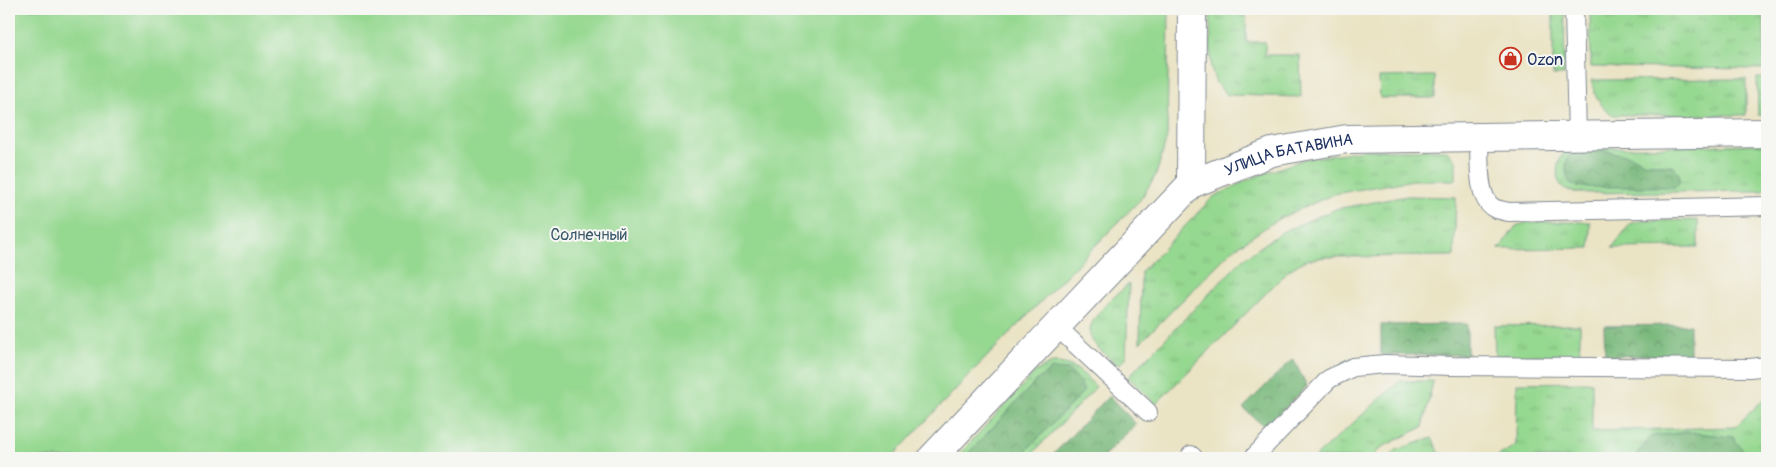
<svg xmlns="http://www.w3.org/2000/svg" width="1776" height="467" font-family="Pangolin,sans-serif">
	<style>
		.grass { fill: url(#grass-tufts); stroke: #588477 }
		.forest { fill: url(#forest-crowns); stroke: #4a746c }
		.park { fill: #95d890; stroke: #588477 }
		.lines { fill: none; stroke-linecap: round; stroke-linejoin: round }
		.lane-casing { stroke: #828991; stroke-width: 20 }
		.street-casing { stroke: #828991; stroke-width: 30 }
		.lane { stroke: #fff; stroke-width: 18 }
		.street { stroke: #fff; stroke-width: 28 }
		.labels { text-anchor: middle; stroke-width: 4; stroke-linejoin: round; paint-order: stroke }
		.poi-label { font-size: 16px; fill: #1b2f5e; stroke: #f6f6f2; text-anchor: start }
		.street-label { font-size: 16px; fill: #1b2f5e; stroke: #f6f6f2 }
		.park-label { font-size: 16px; fill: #3a596a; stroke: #f6f6f2 }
	</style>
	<defs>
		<pattern id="grass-tufts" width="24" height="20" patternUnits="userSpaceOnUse" patternTransform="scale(1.25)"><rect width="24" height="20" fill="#95d890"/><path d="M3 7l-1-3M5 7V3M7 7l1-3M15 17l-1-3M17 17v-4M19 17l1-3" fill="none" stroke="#80ba7f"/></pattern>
		<pattern id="forest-crowns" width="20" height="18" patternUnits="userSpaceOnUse" patternTransform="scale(1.25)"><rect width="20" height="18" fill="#78b87a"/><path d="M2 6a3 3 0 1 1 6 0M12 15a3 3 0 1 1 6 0" fill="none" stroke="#629667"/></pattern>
	</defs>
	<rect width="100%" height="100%" fill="#f6f6f2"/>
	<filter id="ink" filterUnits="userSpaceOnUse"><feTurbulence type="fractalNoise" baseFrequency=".02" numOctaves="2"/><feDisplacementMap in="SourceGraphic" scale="10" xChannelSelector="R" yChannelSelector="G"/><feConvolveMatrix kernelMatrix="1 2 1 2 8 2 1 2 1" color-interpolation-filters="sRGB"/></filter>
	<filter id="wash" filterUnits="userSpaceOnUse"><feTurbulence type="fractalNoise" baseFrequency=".0096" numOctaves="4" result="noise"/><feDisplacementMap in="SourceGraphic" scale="20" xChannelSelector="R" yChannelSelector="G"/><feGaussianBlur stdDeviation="1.12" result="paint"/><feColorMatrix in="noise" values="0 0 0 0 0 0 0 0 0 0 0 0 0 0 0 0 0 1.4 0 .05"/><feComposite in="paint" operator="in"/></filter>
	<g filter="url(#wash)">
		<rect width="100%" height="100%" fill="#eae3c4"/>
		<!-- grass -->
		<g class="grass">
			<polygon points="1210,9 1238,9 1239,16 1246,16 1246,42 1265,42 1265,55 1300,55 1301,97 1227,95 1216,83 1211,68"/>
			<polygon points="1553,9 1565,9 1564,75 1553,75"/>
			<polygon points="1590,9 1764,9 1764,69 1591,67"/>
			<polygon points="1435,76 1435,98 1380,98 1379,77"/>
			<polygon points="1757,78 1767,78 1767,115 1758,115"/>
			<path d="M1746,79V115H1613C1600,106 1593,96 1592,80Z"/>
			<path d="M1764,144L1767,147V188L1762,191L1581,193C1575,192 1569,192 1565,189C1552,180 1557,158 1567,149Z"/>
			<polygon points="1364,150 1446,150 1456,161 1456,180 1413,180 1334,194 1278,219 1231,251 1140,343 1141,272 1213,197 1252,178 1305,159"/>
			<polygon points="1407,196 1456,197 1454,256 1325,257 1305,260 1289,270 1156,404 1128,377 1243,259 1282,232 1336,209"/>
			<polygon points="1698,220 1698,247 1612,248 1630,224 1640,221"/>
			<polygon points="1528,222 1590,222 1590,248 1499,249 1516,226"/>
			<path d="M1129,284L1126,358L1118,365C1111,359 1096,348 1092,340C1081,321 1117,295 1129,284Z"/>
			<polygon points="1580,325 1580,355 1495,356 1494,326"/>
			<path d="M1052,363C1073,362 1083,373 1096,387L1028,458H956L1036,371Z"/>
			<polygon points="1400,381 1433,381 1423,427 1382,447 1371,458 1314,458"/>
			<polygon points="1592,382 1592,431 1735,427 1767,396 1767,458 1495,458 1516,445 1517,383"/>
			<polygon points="1432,438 1440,454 1452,458 1388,458 1396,450"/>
		</g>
		<!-- forest -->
		<g class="forest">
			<path d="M1582,150H1602L1631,156L1643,162L1673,166L1679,174L1680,182L1675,187H1581L1571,184C1564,173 1565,167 1569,155Z"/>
			<polygon points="1467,324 1467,355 1381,355 1381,325"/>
			<polygon points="1690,325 1690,355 1605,356 1604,326"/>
			<polygon points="1293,359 1307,386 1266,428 1243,408"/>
			<polygon points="1052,369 1068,370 1079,380 1084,391 1019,458 964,458 1036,381"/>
			<polygon points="1109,396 1136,424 1102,458 1050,458"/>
			<polygon points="1687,432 1733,437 1744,452 1745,458 1636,458 1639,451 1652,436"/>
		</g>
		<!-- park -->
		<polygon class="park" points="9,9 1169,9 1167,137 1156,175 1140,200 973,371 891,458 11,458 9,284"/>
	</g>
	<g filter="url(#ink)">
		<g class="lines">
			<defs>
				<g id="lane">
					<polyline points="1574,9 1577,136"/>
					<path d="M1479,138C1480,156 1476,199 1494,208C1498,210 1504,211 1509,212L1767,206"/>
					<polyline points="1056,326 1148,412"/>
					<polyline points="1191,455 1194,458"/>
					<polyline points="1253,458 1329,379 1353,367 1385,364 1452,366 1750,368 1767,366"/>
				</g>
				<g id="street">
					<polyline points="1191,184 1192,9"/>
					<path id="s1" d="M932,458L1191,184L1272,152L1347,139L1767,133"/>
				</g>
			</defs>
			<!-- lane casing -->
			<use href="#lane" class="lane-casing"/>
			<!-- street casing -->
			<use href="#street" class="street-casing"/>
			<!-- lane -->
			<use href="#lane" class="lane"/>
			<!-- street -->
			<use href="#street" class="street"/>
		</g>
	</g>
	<!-- icons -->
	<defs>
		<symbol id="shop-ring" viewBox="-11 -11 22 22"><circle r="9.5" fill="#f6f6f2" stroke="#c8321e" stroke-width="1.5"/><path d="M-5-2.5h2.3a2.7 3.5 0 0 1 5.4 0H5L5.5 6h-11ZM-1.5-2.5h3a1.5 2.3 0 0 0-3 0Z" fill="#c8321e"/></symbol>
	</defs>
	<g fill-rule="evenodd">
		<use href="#shop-ring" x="1498" y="46" width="25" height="25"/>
	</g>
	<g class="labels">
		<!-- poi labels -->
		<g class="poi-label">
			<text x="1527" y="65">Ozon</text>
		</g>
		<!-- street labels -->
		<g class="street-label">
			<text dy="6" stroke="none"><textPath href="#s1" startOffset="480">УЛИЦА БАТАВИНА</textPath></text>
		</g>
		<!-- park labels -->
		<g class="park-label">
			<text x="589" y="240">Солнечный</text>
		</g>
	</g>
	<!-- margin -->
	<rect width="1776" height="467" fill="none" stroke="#f6f6f2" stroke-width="30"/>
</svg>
